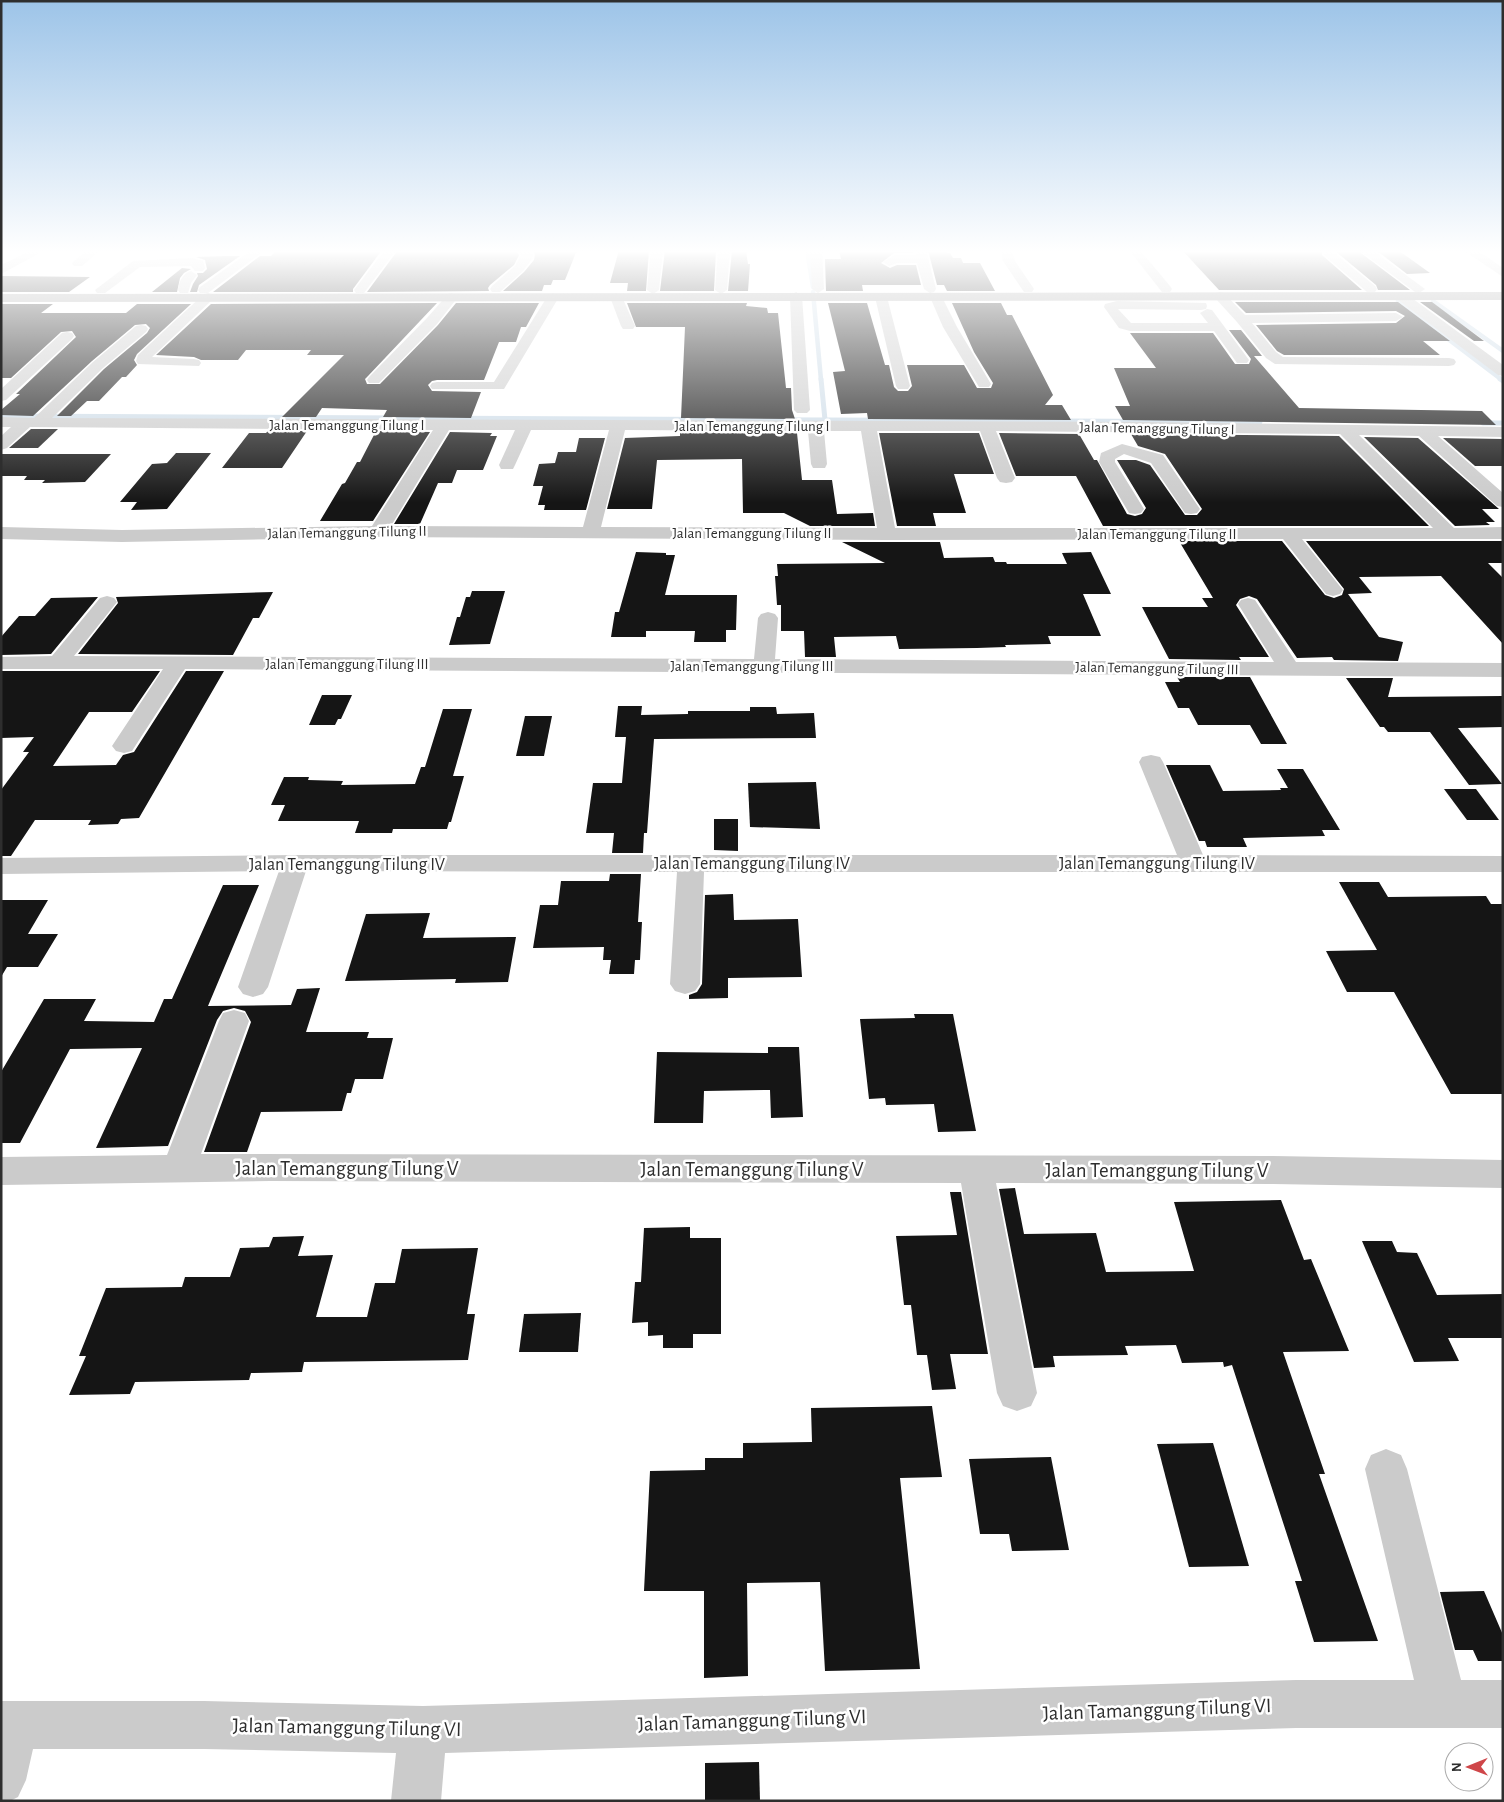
<svg xmlns="http://www.w3.org/2000/svg" width="1504" height="1802" font-family="'Alegreya Sans',sans-serif">
	<style>
		.lines { fill: none; stroke-linecap: round; stroke-linejoin: round }
		.stream-far1 { stroke: #ccdbe7; stroke-width: 4.5 }
		.stream { stroke: #ccdbe7; stroke-width: 5 }
		.building { fill: #151515 }
		.minor { fill: #cbcbcb; fill-rule: evenodd }
		.highway { fill: #959595; fill-rule: evenodd }
		.labels { text-anchor: middle; stroke-width: 5; stroke-linejoin: round; paint-order: stroke }
		.far-street-label { font-size: 15px; fill: #2e2e2e; stroke: #fff }
		.street-label { font-size: 18px; fill: #2e2e2e; stroke: #fff }
		.near-street-label { font-size: 21px; fill: #2e2e2e; stroke: #fff }
	</style>
	<rect width="100%" height="100%" fill="#fff"/>
	<g class="lines">
		<!-- stream-far1 -->
		<g class="stream-far1">
			<polyline points="807,250 813,287"/>
			<polyline points="813,292 821,380"/>
			<polyline points="1398,301 1502,380"/>
			<polyline points="1433,301 1503,351"/>
		</g>
		<!-- stream -->
		<g class="stream">
			<polyline points="821,379 825,420"/>
			<polyline points="1500,379 1503,381"/>
			<polyline points="1,416 1260,422"/>
			<polyline points="1483,423 1503,423"/>
		</g>
	</g>
	<!-- building -->
	<g class="building">
		<polygon points="277,250 382,250 353,289 353,292 213,292 260,256 271,256"/>
		<polygon points="398,250 516,250 519,255 514,265 490,285 488,288 489,291 367,292"/>
		<polygon points="532,250 577,250 565,280 553,280 551,285 544,285 542,291 503,291 524,272 534,260 535,254"/>
		<polygon points="619,250 649,250 646,291 627,291 628,283 610,283"/>
		<polygon points="665,250 716,251 714,291 660,291"/>
		<polygon points="839,250 912,250 913,253 894,253 881,263 890,268 897,265 916,265 921,285 862,285 863,291 826,291 825,259 841,259"/>
		<polygon points="928,250 950,253 953,258 961,258 963,263 980,263 995,291 947,291 944,285 937,285"/>
		<polygon points="1182,250 1326,250 1322,252 1322,255 1362,290 1219,290"/>
		<polygon points="1334,250 1357,250 1410,290 1378,290 1376,285"/>
		<polygon points="1376,250 1398,250 1430,273 1407,274"/>
		<polygon points="732,251 746,251 748,264 750,264 748,291 728,291"/>
		<polygon points="224,256 240,256 199,285 197,292 190,292 193,284 198,276 197,273 203,273 207,269 205,260 196,257"/>
		<polygon points="182,268 191,269 184,273 180,278 177,292 152,292"/>
		<polygon points="1,276 90,277 69,292 1,292"/>
		<polygon points="1235,302 1398,302 1450,341 1423,341 1440,355 1284,355 1277,351 1256,325 1396,323 1405,316 1396,311 1246,313"/>
		<polygon points="1420,302 1432,302 1484,341 1474,341"/>
		<polygon points="437,303 368,376 365,379 367,384 380,384 438,325 456,303 539,303 526,327 521,327 516,342 499,342 484,380 437,380 432,381 428,385 432,391 481,392 471,418 383,417 387,410 322,408 316,417 282,417 344,355 307,355 311,350 246,350 238,360 201,360 194,357 156,355 211,304"/>
		<polygon points="627,303 747,303 746,306 767,308 768,313 778,313 786,388 791,388 792,410 795,419 681,418 685,327 636,327"/>
		<polygon points="828,303 867,303 885,365 889,365 894,387 898,391 908,391 912,386 907,365 964,365 977,388 991,388 993,383 974,352 952,303 1001,303 1007,315 1012,315 1053,395 1045,405 1062,405 1071,420 868,419 867,413 841,414 833,372 845,371"/>
		<polygon points="1,304 53,304 41,313 126,313 137,304 191,304 137,354 134,360 137,365 126,377 122,377 99,401 87,401 71,416 57,416 104,369 147,333 150,328 146,324 135,325 92,361 33,416 1,415 1,410 20,394 16,394 76,337 72,331 61,332 11,378 1,378"/>
		<polygon points="1229,330 1241,330 1262,356 1254,356 1299,408 1482,411 1496,425 1123,420 1115,406 1130,406 1114,368 1156,368 1130,333 1213,333 1235,364 1249,364 1251,359"/>
		<polygon points="31,429 58,429 38,448 9,448"/>
		<polygon points="268,431 307,431 282,468 222,468 249,433 266,433"/>
		<polygon points="376,431 430,432 373,521 320,521 342,484 345,483 357,462 360,462"/>
		<polygon points="450,432 492,433 490,436 497,436 483,470 457,470 452,483 438,483 420,524 394,524"/>
		<polygon points="680,432 797,433 802,480 832,480 837,514 873,513 875,526 810,526 784,513 743,513 742,459 657,460 652,509 607,509 625,438 680,436"/>
		<polygon points="879,433 979,433 994,474 954,474 966,513 933,513 936,526 897,526"/>
		<polygon points="999,433 1079,434 1094,460 1097,460 1127,514 1135,516 1142,514 1146,508 1117,460 1136,460 1150,465 1185,515 1197,515 1202,509 1165,454 1138,446 1131,434 1339,436 1429,526 1103,526 1076,476 1016,476"/>
		<polygon points="1364,437 1418,438 1499,509 1482,509 1495,522 1486,522 1490,525 1455,526"/>
		<polygon points="579,438 605,438 586,510 544,510 545,505 538,505 543,486 533,486 539,464 555,463 558,452 576,452"/>
		<polygon points="1443,438 1503,439 1503,466 1475,466"/>
		<polygon points="176,453 211,453 167,509 131,510 137,502 120,502 152,464 167,463"/>
		<polygon points="1,454 111,454 85,482 42,483 45,480 24,480 27,476 1,476"/>
		<polygon points="1179,541 1282,541 1325,595 1334,598 1342,595 1344,589 1306,541 1503,541 1503,563 1488,563 1503,578 1503,644 1441,576 1359,577 1372,593 1348,594 1379,637 1403,642 1398,661 1334,660 1332,657 1297,658 1257,599 1249,596 1240,599 1236,605 1269,657 1239,657 1241,660 1169,659 1142,607 1208,607 1202,598 1213,598"/>
		<polygon points="842,542 940,542 944,558 993,557 995,562 1006,562 1007,564 1067,564 1062,553 1091,552 1111,594 1083,594 1101,636 1048,636 1051,644 1005,645 1006,647 977,648 899,649 896,636 834,637 836,657 805,657 804,631 781,631 781,605 777,605 775,576 778,576 777,564 885,563"/>
		<polygon points="636,552 666,553 666,555 675,555 665,595 737,595 736,630 726,630 726,642 694,642 695,631 646,631 646,637 611,637 615,612 619,612"/>
		<polygon points="472,591 505,591 490,644 449,645 457,617 460,617 466,597 470,597"/>
		<polygon points="273,592 259,618 253,618 233,655 78,654 118,603 116,597"/>
		<polygon points="98,597 51,654 1,655 1,637 19,616 35,616 51,598"/>
		<polygon points="1,671 160,671 132,712 89,712 53,766 116,765 123,755 134,752 186,671 224,671 139,818 121,819 118,824 88,825 91,820 35,820 11,856 1,856 1,790 29,752 23,752 34,737 1,738"/>
		<polygon points="1177,677 1250,677 1287,744 1261,744 1250,725 1198,725 1189,708 1178,708 1165,682 1180,682"/>
		<polygon points="1346,678 1393,678 1388,697 1503,696 1503,727 1458,728 1502,784 1469,785 1430,732 1388,732 1384,727 1380,727"/>
		<polygon points="322,695 352,695 341,719 338,719 335,725 309,725"/>
		<polygon points="618,706 642,706 641,715 688,714 688,711 750,711 750,707 776,707 777,714 814,713 816,738 654,739 647,833 644,833 643,853 612,853 614,833 586,833 593,783 622,783 626,737 615,737"/>
		<polygon points="443,709 472,709 453,776 464,776 451,822 449,822 447,829 393,829 392,833 355,833 359,821 278,821 285,805 271,805 284,777 309,777 308,780 343,781 341,785 415,784 421,767 425,767"/>
		<polygon points="525,716 552,716 544,756 516,756"/>
		<polygon points="1166,765 1210,765 1223,791 1281,790 1280,788 1288,788 1277,769 1303,769 1340,830 1322,830 1325,836 1243,838 1247,847 1207,847 1205,841 1199,841"/>
		<polygon points="816,782 820,829 750,827 748,783"/>
		<polygon points="1444,789 1476,789 1499,820 1467,820"/>
		<polygon points="714,819 738,819 738,851 714,850"/>
		<polygon points="610,874 641,874 638,922 642,922 640,960 635,960 634,974 609,974 611,960 603,960 604,947 533,948 540,905 558,905 561,881 609,881"/>
		<polygon points="1339,882 1379,882 1388,897 1486,896 1491,904 1503,904 1503,1094 1451,1094 1394,992 1347,992 1326,951 1377,950"/>
		<polygon points="223,885 259,885 208,1006 291,1005 297,989 320,988 306,1032 369,1032 367,1038 393,1038 383,1079 355,1079 351,1093 347,1093 342,1111 261,1112 247,1152 204,1152 251,1022 245,1011 234,1008 223,1011 217,1020 168,1146 96,1148 142,1048 70,1049 20,1143 1,1143 1,1072 44,999 96,999 84,1021 154,1022 164,999 172,999"/>
		<polygon points="733,894 734,920 798,919 802,977 728,978 728,998 689,999 689,995 697,992 702,984 705,895"/>
		<polygon points="1,900 48,900 28,934 58,934 38,967 7,967 1,977"/>
		<polygon points="430,913 423,938 516,937 508,982 455,983 456,979 345,981 366,914"/>
		<polygon points="914,1014 953,1014 976,1131 938,1132 934,1104 886,1105 885,1098 869,1099 860,1019 915,1018"/>
		<polygon points="768,1047 799,1047 803,1117 771,1118 770,1090 704,1091 703,1123 654,1123 657,1052 768,1053"/>
		<polygon points="1015,1188 1024,1234 1096,1233 1106,1272 1194,1271 1174,1202 1281,1200 1304,1260 1311,1259 1349,1351 1283,1352 1325,1474 1319,1474 1378,1641 1314,1642 1295,1581 1302,1581 1232,1365 1224,1367 1223,1362 1182,1363 1176,1345 1125,1346 1128,1355 1053,1356 1055,1367 1034,1368 999,1189"/>
		<polygon points="950,1192 961,1192 988,1354 950,1354 956,1389 932,1390 927,1355 917,1355 911,1305 904,1305 896,1236 957,1235"/>
		<polygon points="690,1227 690,1238 721,1238 721,1334 693,1334 693,1348 663,1348 663,1335 648,1336 648,1322 632,1323 635,1282 641,1282 644,1228"/>
		<polygon points="304,1236 298,1256 333,1255 316,1317 367,1317 375,1283 395,1283 402,1249 478,1248 467,1314 475,1314 468,1360 304,1362 302,1372 251,1373 249,1380 135,1382 130,1394 69,1395 86,1356 79,1356 106,1288 182,1287 185,1277 230,1277 240,1248 269,1247 273,1237"/>
		<polygon points="1362,1241 1392,1241 1397,1252 1417,1253 1437,1295 1503,1294 1503,1338 1448,1338 1459,1361 1414,1362"/>
		<polygon points="581,1313 578,1352 519,1352 524,1314"/>
		<polygon points="932,1406 942,1477 900,1478 920,1669 825,1671 820,1582 747,1583 748,1676 704,1678 704,1591 644,1591 650,1471 705,1470 705,1458 743,1458 743,1443 812,1442 811,1408"/>
		<polygon points="1213,1443 1249,1566 1189,1567 1157,1444"/>
		<polygon points="1051,1457 1069,1550 1012,1551 1009,1534 980,1534 969,1459"/>
		<polygon points="1484,1591 1503,1635 1503,1661 1478,1661 1473,1650 1455,1650 1440,1592"/>
		<polygon points="759,1762 760,1801 705,1801 705,1763"/>
	</g>
	<g class="lines">
		<!-- minor -->
		<g class="minor">
			<polygon points="87,250 100,250 82,266 74,266 72,263"/>
			<polygon points="252,250 265,250 208,293 200,293 198,290 200,287"/>
			<polygon points="385,250 396,250 364,293 356,293 354,290"/>
			<polygon points="518,250 531,252 533,254 532,259 523,271 500,292 492,292 490,289 492,286 515,266 521,255"/>
			<polygon points="651,250 663,250 659,290 653,294 647,290"/>
			<polygon points="718,250 730,250 727,290 721,294 715,290"/>
			<polygon points="810,250 822,250 824,289 818,293 812,289"/>
			<polygon points="914,250 926,250 936,289 934,292 930,293 924,289 917,263 897,263 889,266 883,262 895,255 916,255"/>
			<polygon points="1000,250 1012,250 1015,261 1034,289 1032,292 1024,292 1003,261"/>
			<polygon points="1129,250 1140,250 1170,286 1172,289 1170,292 1162,292"/>
			<polygon points="1359,250 1372,250 1425,289 1419,293 1415,292"/>
			<polygon points="1463,250 1477,250 1503,268 1503,277"/>
			<polygon points="30,251 38,250 40,253 1,274 1,265"/>
			<polygon points="1329,251 1333,252 1375,286 1377,289 1375,292 1367,292 1325,256 1323,254"/>
			<polygon points="192,258 203,261 205,268 203,271 195,271 191,266 140,267 105,293 97,293 95,290 133,261"/>
			<path d="M191,271L197,275L191,283L188,293H180L178,290C179,282 182,274 191,271Z"/>
			<polygon points="796,292 802,296 810,410 807,413 797,413 794,410 790,296"/>
			<polygon points="1220,292 1224,293 1245,315 1396,313 1403,317 1396,321 1252,323 1276,352 1283,357 1449,358 1454,359 1456,362 1454,365 1449,366 1275,364 1266,358 1237,322 1216,299 1214,296 1216,293"/>
			<polygon points="1401,292 1405,293 1503,365 1503,376 1498,375 1397,299 1395,296 1397,293"/>
			<polygon points="208,293 212,294 214,297 212,300 152,357 194,359 199,360 201,363 199,366 138,364 136,361 138,355 204,294"/>
			<polygon points="452,293 458,297 437,324 379,383 369,383 367,380 369,377 427,318 448,294"/>
			<polygon points="553,293 559,297 504,389 432,389 430,386 432,383 437,382 494,382 547,297"/>
			<polygon points="616,293 622,297 635,326 633,329 623,329 621,326 610,297"/>
			<polygon points="881,293 887,297 910,386 908,389 898,389 896,386 875,297"/>
			<polygon points="936,293 942,297 957,327 991,384 989,387 979,387 943,327 930,297"/>
			<polygon points="1117,301 1206,303 1207,306 1206,309 1201,310 1118,309 1131,323 1208,323 1200,313 1207,309 1212,310 1249,360 1247,363 1237,363 1214,331 1130,331 1119,328 1104,307 1105,304"/>
			<path d="M141,325L146,326L148,329L146,332L103,368L52,418L1148,422L1503,427V437L1438,436L1503,493V507L1497,506L1419,436L1359,435L1454,528L1503,527V539H1302L1343,590L1340,594L1333,596L1326,594L1283,539L887,540L378,537L122,542L1,539V527L122,530L372,526L433,430L30,427L7,448L1,450V436L11,427H1V417L34,418L93,362L136,326ZM449,430H515L499,465L501,469H513L515,465L531,430H609L583,527L391,526ZM625,430L808,431L811,464L813,468H825L827,464L824,431H861L877,528L601,527ZM877,431H980L997,478L1000,482L1006,483L1012,482L1015,478L996,431L1340,434L1433,528H895Z"/>
			<polygon points="67,332 72,333 74,336 72,339 6,400 1,401 1,389 62,333"/>
			<polygon points="1122,444 1163,455 1200,509 1197,513 1191,514 1185,513 1151,463 1124,454 1115,459 1115,462 1144,509 1141,513 1135,514 1129,513 1099,462 1101,453"/>
			<polygon points="107,596 114,598 117,602 74,656 754,659 758,618 761,614 768,612 775,614 778,618 775,659 1274,662 1238,604 1241,600 1248,598 1255,600 1296,662 1503,663 1503,677 185,669 132,751 124,753 116,751 112,746 163,669 1,669 1,657 52,656 100,598"/>
			<polygon points="1151,755 1160,757 1163,762 1203,855 1503,856 1503,872 704,872 700,984 695,991 685,994 675,991 670,984 677,872 306,871 268,987 263,994 253,997 243,994 238,987 279,871 1,874 1,858 295,855 1177,855 1139,762 1142,757"/>
			<polygon points="234,1010 245,1013 249,1021 201,1154 1273,1156 1503,1160 1503,1188 1273,1184 996,1183 1037,1393 1031,1406 1017,1411 1003,1406 997,1393 961,1183 270,1181 1,1185 1,1157 167,1155 219,1021 223,1013"/>
			<polygon points="1386,1449 1401,1455 1407,1469 1461,1680 1503,1680 1503,1728 1296,1728 445,1753 441,1801 391,1801 396,1753 204,1749 33,1749 26,1780 18,1797 10,1801 1,1801 1,1701 204,1701 423,1706 1296,1680 1414,1680 1365,1469 1371,1455"/>
		</g>
		<!-- highway -->
		<polygon class="highway" points="1503,292 1503,300 1,302 1,294"/>
	</g>
	<!-- sky -->
	<linearGradient id="sky" x2="0" y2="1"><stop stop-color="#9dc4e8"/><stop offset="0.5" stop-color="#fff"/><stop offset="1" stop-color="#fff" stop-opacity="0"/></linearGradient>
	<rect width="1504" height="503" fill="url(#sky)"/>
	<g class="labels">
		<!-- far-street labels -->
		<g class="far-street-label">
			<text x="347" y="430">Jalan Temanggung Tilung I</text>
			<text x="752" y="431">Jalan Temanggung Tilung I</text>
			<text transform="translate(1157 428) rotate(1)" y="5">Jalan Temanggung Tilung I</text>
			<text transform="translate(347 532) rotate(-1)" y="5">Jalan Temanggung Tilung II</text>
			<text x="752" y="538">Jalan Temanggung Tilung II</text>
			<text x="1157" y="539">Jalan Temanggung Tilung II</text>
			<text x="347" y="669">Jalan Temanggung Tilung III</text>
			<text x="752" y="671">Jalan Temanggung Tilung III</text>
			<text transform="translate(1157 668) rotate(1)" y="5">Jalan Temanggung Tilung III</text>
		</g>
		<!-- street labels -->
		<g class="street-label">
			<text x="752" y="869">Jalan Temanggung Tilung IV</text>
			<text x="1157" y="869">Jalan Temanggung Tilung IV</text>
			<text x="347" y="870">Jalan Temanggung Tilung IV</text>
		</g>
		<!-- near-street labels -->
		<g class="near-street-label">
			<text x="347" y="1175">Jalan Temanggung Tilung V</text>
			<text x="752" y="1176">Jalan Temanggung Tilung V</text>
			<text x="1157" y="1177">Jalan Temanggung Tilung V</text>
			<text transform="translate(1157 1709) rotate(-2)" y="7">Jalan Tamanggung Tilung VI</text>
			<text transform="translate(752 1720) rotate(-2)" y="7">Jalan Tamanggung Tilung VI</text>
			<text transform="translate(347 1727) rotate(1)" y="7">Jalan Tamanggung Tilung VI</text>
		</g>
	</g>
	<!-- border -->
	<rect width="1504" height="1802" fill="none" stroke="#2e2e2e" stroke-width="5"/>
	<!-- north arrow -->
	<g transform="translate(1469 1767) rotate(269)"><circle r="24" fill="#ffffff" stroke="#ababab"/>
	<path d="M0-4L9 19L0 12L-9 19Z" fill="#cf4649"/>
	<text y="-8" font-size="14" font-weight="bold" text-anchor="middle" fill="#2e2e2e">N</text>
	</g>
</svg>
